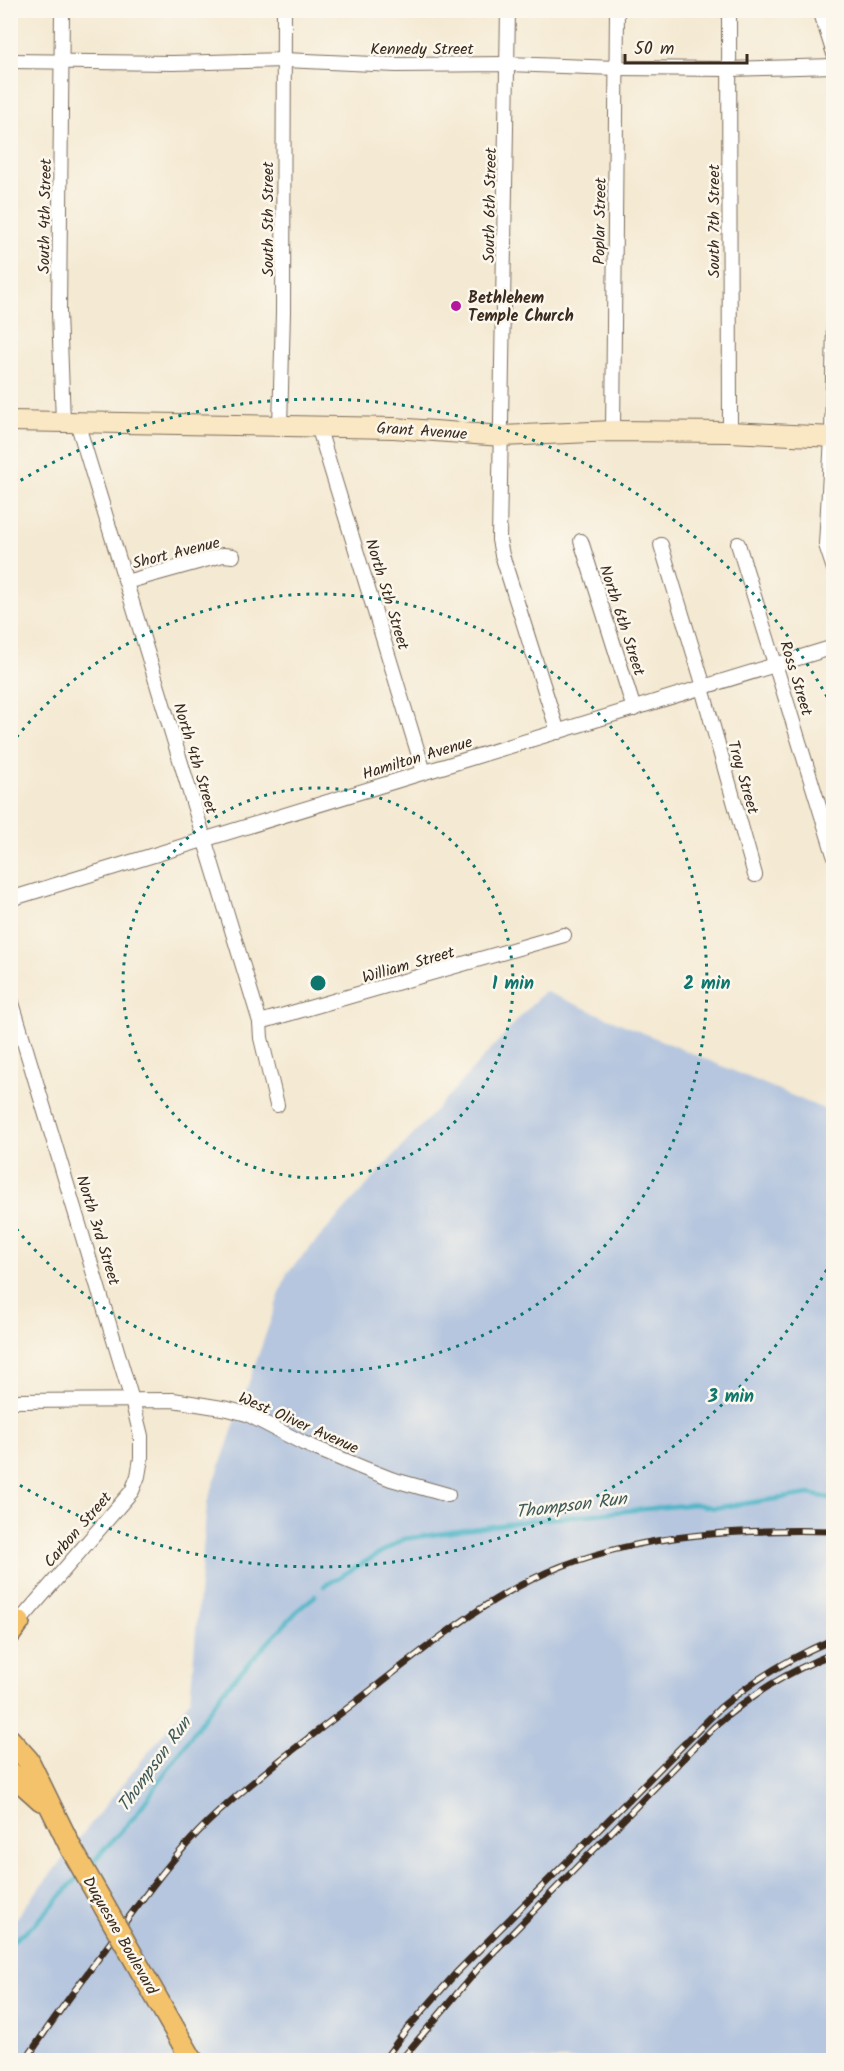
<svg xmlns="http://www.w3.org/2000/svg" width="844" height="2071" font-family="Kalam,sans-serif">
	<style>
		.industrial { fill: #b6c6de }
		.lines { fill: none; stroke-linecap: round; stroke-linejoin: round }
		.stream { stroke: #49b4c6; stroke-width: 4.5 }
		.street-casing { stroke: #7c6d5d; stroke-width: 16 }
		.secondary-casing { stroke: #7c6d5d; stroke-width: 22 }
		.primary-casing { stroke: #7c6d5d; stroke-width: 24 }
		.street { stroke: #fff; stroke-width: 14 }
		.secondary { stroke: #fae7c3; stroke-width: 20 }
		.primary { stroke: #f3c26a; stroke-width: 21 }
		.rail-casing { stroke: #3b2a1e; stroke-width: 7 }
		.rail { stroke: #fbf7ec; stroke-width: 4.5; stroke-dasharray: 14; stroke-linecap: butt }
		.primary-bridge-casing { stroke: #7c6d5d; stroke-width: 24; stroke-linecap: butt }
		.primary-bridge { stroke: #f3c26a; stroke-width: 21 }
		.ring { fill: none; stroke: #0f766e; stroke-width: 3; stroke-dasharray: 3 6 }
		.poi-dot { fill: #b5179e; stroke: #fbf7ec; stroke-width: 2 }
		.labels { text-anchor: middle; stroke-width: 5; stroke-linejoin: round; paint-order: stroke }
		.street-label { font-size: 16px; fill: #3b2a1e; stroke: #fbf7ec }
		.poi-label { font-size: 16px; font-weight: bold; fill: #3b2a1e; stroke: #fbf7ec; text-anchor: start }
		.water-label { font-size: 18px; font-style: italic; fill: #405a59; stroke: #fbf7ec }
		.centre { fill: #0f766e; stroke: #fbf7ec; stroke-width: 3 }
		.ring-label { font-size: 18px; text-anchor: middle; font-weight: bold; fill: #0f766e; stroke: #fbf7ec; stroke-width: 5; stroke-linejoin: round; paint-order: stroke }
	</style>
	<rect width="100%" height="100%" fill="#fbf7ec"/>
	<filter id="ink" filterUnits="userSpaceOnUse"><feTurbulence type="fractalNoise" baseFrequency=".0167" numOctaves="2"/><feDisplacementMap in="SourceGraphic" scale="12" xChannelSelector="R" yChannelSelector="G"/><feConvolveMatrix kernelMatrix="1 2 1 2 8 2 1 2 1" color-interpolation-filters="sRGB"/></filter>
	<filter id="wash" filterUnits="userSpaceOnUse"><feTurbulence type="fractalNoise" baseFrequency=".008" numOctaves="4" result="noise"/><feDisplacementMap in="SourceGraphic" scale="24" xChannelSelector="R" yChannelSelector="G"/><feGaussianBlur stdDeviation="1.35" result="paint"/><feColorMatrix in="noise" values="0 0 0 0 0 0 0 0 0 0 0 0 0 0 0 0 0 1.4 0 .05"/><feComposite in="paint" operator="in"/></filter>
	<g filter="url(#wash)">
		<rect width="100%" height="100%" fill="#f4e9d2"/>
		<!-- industrial -->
		<polygon class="industrial" points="544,991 833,1113 833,2060 11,2060 10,1925 190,1700 207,1503 287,1273"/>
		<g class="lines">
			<!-- stream -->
			<g class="stream">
				<polyline points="324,1586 404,1539 526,1521 695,1504 714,1508 809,1494 834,1499"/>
				<polyline points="88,1867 135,1816 222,1692 299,1609 315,1596"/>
				<polyline points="10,1943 36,1923 80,1875"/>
			</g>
		</g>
	</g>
	<g filter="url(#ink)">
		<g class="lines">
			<defs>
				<g id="street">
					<polyline points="62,10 59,312 63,422"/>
					<polyline points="508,10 499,540 502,555 558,732"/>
					<polyline points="729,10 730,432"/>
					<polyline points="820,10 834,54"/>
					<polyline points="10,61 173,63 284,60 396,65 508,64 616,68 730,69 834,66"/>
					<polyline points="834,320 832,437 826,545 834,569"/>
					<polyline points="77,422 260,1022 261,1038 277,1105"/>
					<polyline points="318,426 424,772"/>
					<polyline points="280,427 283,312 284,10"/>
					<polyline points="613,431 617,10"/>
					<polyline points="581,541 634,709"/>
					<polyline points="738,544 834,855"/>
					<polyline points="661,545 704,687"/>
					<polyline points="126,582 223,555 233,556"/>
					<polyline points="702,688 755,875"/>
					<polyline points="10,899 834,647"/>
					<polyline points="10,996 132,1400 141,1436 141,1458 138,1476 132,1491 19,1622 11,1625"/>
					<polyline points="260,1022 564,935"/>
					<polyline points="10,1401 173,1400 228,1409 247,1414 303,1443 363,1468 391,1479 448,1495"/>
				</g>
				<polyline id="secondary" points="10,421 394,428 502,436 613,431 730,432 834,437"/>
				<g id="primary">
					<polyline points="10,1634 19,1622"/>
					<polyline points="10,1740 28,1760 71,1848"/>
					<polyline points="10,1772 41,1800"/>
				</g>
			</defs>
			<!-- street casing -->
			<use href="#street" class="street-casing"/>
			<!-- secondary casing -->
			<use href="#secondary" class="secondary-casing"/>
			<!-- primary casing -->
			<use href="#primary" class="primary-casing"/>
			<!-- street -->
			<use href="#street" class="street"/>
			<!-- secondary -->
			<use href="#secondary" class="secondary"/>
			<!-- primary -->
			<use href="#primary" class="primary"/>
			<defs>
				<g id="rail">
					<path d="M26,2060C53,2018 85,1977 115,1936C144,1897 173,1856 208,1822C261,1772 321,1729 379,1684C437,1639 493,1593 562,1566C649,1533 742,1529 834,1531"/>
					<path d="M384,2060L406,2030L456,1973L720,1708C755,1679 791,1657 834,1639"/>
					<path d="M401,2060L482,1964L714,1727C752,1694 787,1672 834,1653"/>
				</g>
			</defs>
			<!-- rail casing -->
			<use href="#rail" class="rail-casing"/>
			<!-- rail -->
			<use href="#rail" class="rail"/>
			<defs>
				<polyline id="primary-bridge" points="71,1848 192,2060"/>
			</defs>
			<!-- primary-bridge casing -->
			<use href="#primary-bridge" class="primary-bridge-casing"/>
			<!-- primary-bridge -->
			<use href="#primary-bridge" class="primary-bridge"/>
		</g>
	</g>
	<!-- distance rings -->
	<g class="ring">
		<circle cx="318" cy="983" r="195"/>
		<path d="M11 744A389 389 0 1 1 11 1222"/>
		<path d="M831 1262A584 584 0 0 1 13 1481M13 485A584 584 0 0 1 831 704"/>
	</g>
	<!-- markers -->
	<circle class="poi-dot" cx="456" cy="306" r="6"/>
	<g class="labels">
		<!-- street labels -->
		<g class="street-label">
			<text x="422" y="54">Kennedy Street</text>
			<text transform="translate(489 205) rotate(-89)" y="6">South 6th Street</text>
			<text transform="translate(44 216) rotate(-89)" y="6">South 4th Street</text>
			<text transform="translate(267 219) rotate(-90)" y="6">South 5th Street</text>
			<text transform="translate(599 221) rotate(-89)" y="6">Poplar Street</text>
			<text transform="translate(713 221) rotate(-90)" y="6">South 7th Street</text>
			<text transform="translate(422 430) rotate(4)" y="6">Grant Avenue</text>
			<text transform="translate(176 552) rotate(-14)" y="6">Short Avenue</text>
			<text transform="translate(388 594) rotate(73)" y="6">North 5th Street</text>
			<text transform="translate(623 620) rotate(72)" y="6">North 6th Street</text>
			<text transform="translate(797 678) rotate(73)" y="6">Ross Street</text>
			<text transform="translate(417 757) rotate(-17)" y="6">Hamilton Avenue</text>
			<text transform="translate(196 758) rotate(73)" y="6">North 4th Street</text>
			<text transform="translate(744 777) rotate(74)" y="6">Troy Street</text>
			<text transform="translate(408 964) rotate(-16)" y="6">William Street</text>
			<text transform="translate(99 1230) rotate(73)" y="6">North 3rd Street</text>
			<text transform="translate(299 1422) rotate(24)" y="6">West Oliver Avenue</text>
			<text transform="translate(77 1529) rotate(-49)" y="6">Carbon Street</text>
			<text transform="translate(121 1935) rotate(60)" y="6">Duquesne Boulevard</text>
		</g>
		<!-- poi labels -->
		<g class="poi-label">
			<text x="468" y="303">Bethlehem<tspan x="468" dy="18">Temple Church</tspan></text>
		</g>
		<!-- water labels -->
		<g class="water-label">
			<text transform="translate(571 1505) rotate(-7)" y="6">Thompson Run</text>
			<text transform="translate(154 1764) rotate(-54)" y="6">Thompson Run</text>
		</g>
	</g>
	<circle cx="318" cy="983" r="9" class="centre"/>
	<g class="ring-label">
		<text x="513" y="989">1 min</text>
		<text x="707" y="989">2 min</text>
		<text x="731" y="1402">3 min</text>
	</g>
	<!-- margin -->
	<rect width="844" height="2071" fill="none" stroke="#fbf7ec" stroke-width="36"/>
	<!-- scale -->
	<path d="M625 54v9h122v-9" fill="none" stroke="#3b2a1e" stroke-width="3"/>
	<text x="634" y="54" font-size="18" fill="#3b2a1e" stroke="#fbf7ec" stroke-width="4.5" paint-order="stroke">50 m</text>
</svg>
